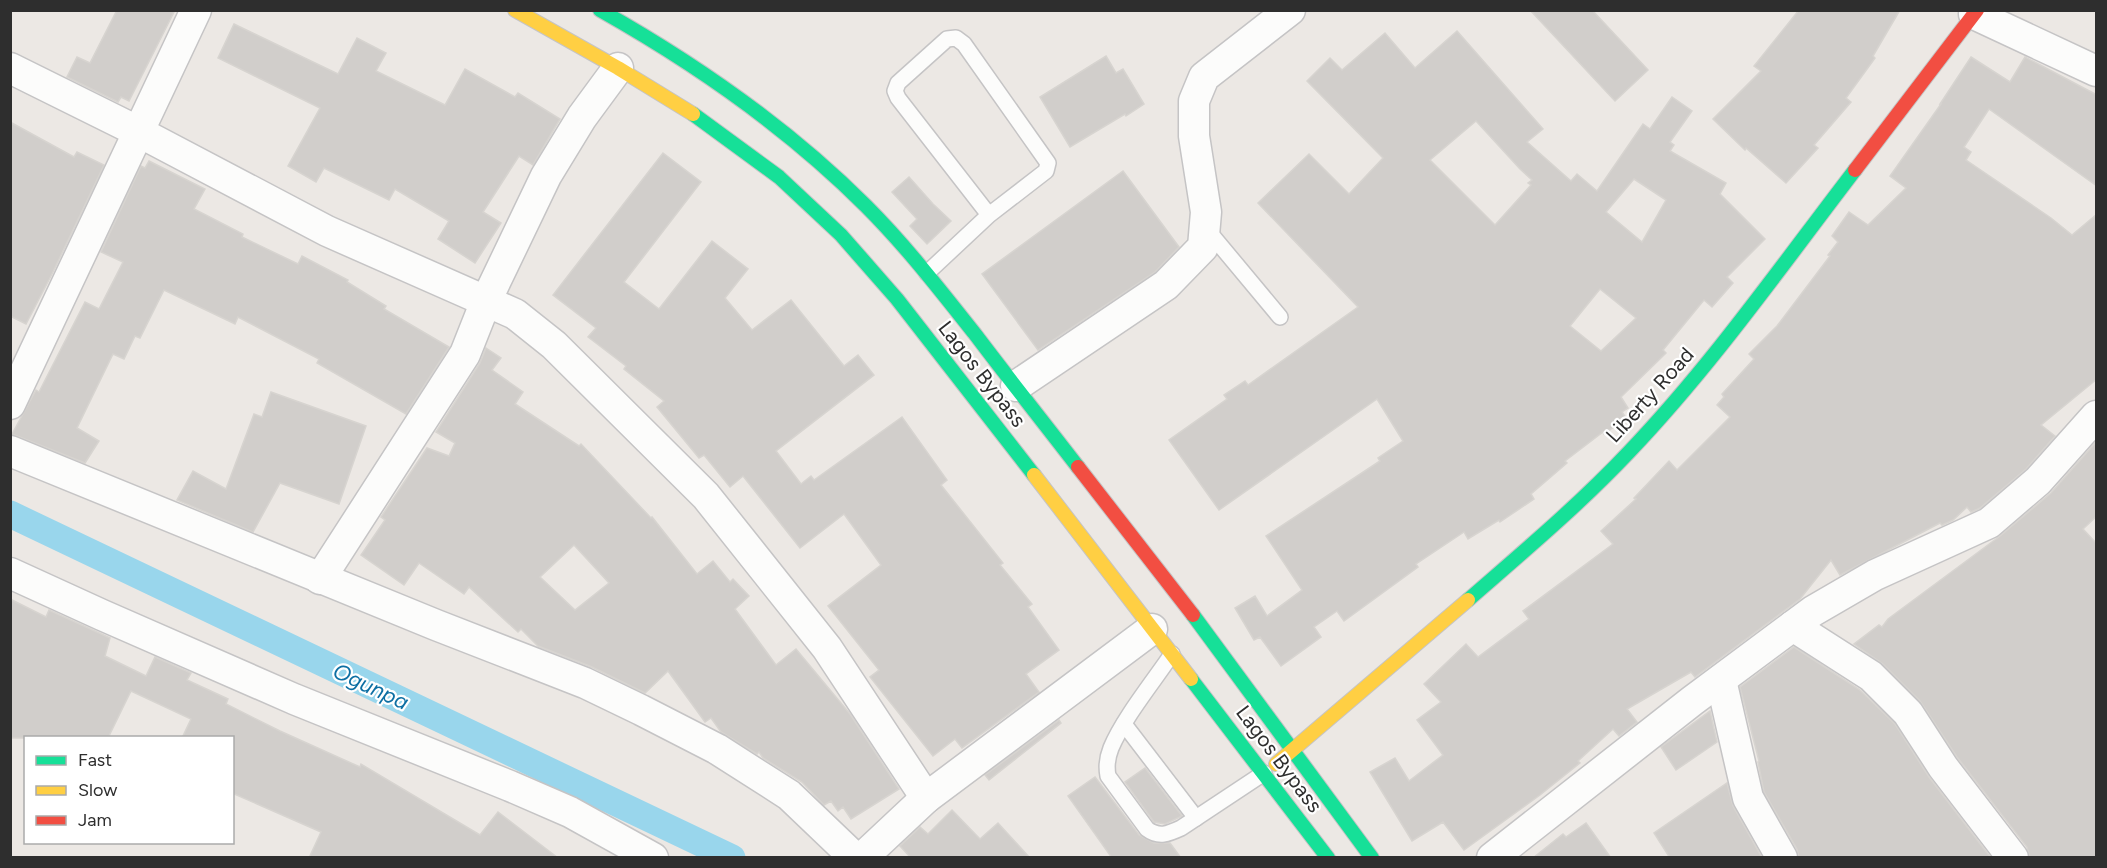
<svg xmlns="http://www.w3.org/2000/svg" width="2107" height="868" font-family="Figtree,sans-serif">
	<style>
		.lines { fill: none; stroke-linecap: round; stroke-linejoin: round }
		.canal { stroke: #99d6ec; stroke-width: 27 }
		.building { fill: #d1cecb; stroke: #d7d4d0; stroke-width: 1.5; fill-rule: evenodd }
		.lane-casing { stroke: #c5c4c5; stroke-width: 18 }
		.street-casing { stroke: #c5c4c5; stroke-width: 33 }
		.fast-casing { stroke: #c5c4c5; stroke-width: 16 }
		.slow-casing { stroke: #c5c4c5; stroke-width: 16 }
		.jam-casing { stroke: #c5c4c5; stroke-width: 16 }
		.lane { stroke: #fcfcfb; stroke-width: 15 }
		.street { stroke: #fcfcfb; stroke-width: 30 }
		.fast { stroke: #16e098; stroke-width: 14 }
		.slow { stroke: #ffcf43; stroke-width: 14 }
		.jam { stroke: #f24e42; stroke-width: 14 }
		.labels { text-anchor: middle; stroke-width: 4.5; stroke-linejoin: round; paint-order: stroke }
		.street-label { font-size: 21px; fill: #2e2e2e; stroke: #fff }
		.water-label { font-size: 22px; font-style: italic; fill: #0d6fa3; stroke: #fff }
	</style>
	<rect width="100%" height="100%" fill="#ece8e4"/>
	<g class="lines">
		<!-- canal -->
		<polyline class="canal" points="10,514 732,858"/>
	</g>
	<!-- building -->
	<g class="building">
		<polygon points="117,10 175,10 129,101 121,97 118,102 67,77 77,57 90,63"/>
		<polygon points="1530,10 1592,10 1648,70 1615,101"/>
		<polygon points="1799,10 1900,10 1873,56 1875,58 1846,98 1851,102 1814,145 1818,148 1786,183 1746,148 1745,150 1713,119 1761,71 1754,66"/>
		<polygon points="234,24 338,74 357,38 386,53 376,71 445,105 465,69 515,97 518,93 560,119 533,165 519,156 483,212 501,223 475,263 438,239 449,221 395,189 389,200 324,168 316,182 288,166 320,108 218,58"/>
		<path d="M1457,31L1543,129L1527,142L1571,181L1577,174L1597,191L1643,124L1650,129L1672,97L1692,111L1670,142L1674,145L1670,151L1726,183L1720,194L1765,239L1727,277L1733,283L1712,307L1704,300L1663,350L1666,353L1621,397L1628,408L1622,412L1626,418L1604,434L1603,432L1565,461L1567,463L1531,494L1534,499L1500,522L1499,520L1468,539L1464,532L1416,564L1418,567L1344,621L1337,611L1314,627L1321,637L1281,666L1260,637L1254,640L1235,608L1255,596L1267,616L1302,590L1266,536L1380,461L1378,458L1403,441L1377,399L1219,510L1169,440L1227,399L1224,395L1245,381L1248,385L1358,307L1258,203L1309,154L1349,194L1383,158L1307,81L1330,58L1342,70L1385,33L1415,68ZM1476,121L1520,169L1532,180L1528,183L1531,185L1495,225L1430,160ZM1634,179L1666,200L1642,242L1606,212ZM1600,289L1636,318L1601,351L1570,326Z"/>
		<polygon points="1106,56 1116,73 1123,69 1144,104 1126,116 1125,114 1070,147 1040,97"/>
		<polygon points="1971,57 2010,82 2025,57 2097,95 2097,186 1989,109 1964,147 1971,152 1966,160 2051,218 2072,235 2097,214 2097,379 2041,425 2055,436 2026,469 1980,508 1971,512 1967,507 1953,520 1942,525 1940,523 1840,575 1831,560 1800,599 1695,677 1691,672 1627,709 1637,722 1619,736 1613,729 1578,761 1580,763 1540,795 1464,850 1443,822 1412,841 1370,772 1395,758 1409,781 1443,755 1417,720 1441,702 1424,684 1466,644 1478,657 1529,619 1523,611 1613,544 1601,531 1636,499 1634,498 1669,461 1677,470 1730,417 1717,405 1724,397 1722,394 1754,359 1749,354 1777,326 1830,256 1828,255 1838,242 1832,236 1849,212 1868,225 1906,188 1890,176 1941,104 1940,104"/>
		<polygon points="10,122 74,157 77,152 104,165 52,274 26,324 10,316"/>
		<polygon points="663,153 701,182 624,282 659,309 712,241 748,269 725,298 752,330 791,300 844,366 858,355 874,375 776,451 801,484 811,476 814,480 902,417 947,480 941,485 1003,563 1000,565 1032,604 1028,607 1059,650 1026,674 1039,692 962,748 955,739 933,756 870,677 879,670 828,606 881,565 844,514 800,548 743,476 730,487 704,455 699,458 657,407 664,401 624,369 626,366 588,337 596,328 553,295"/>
		<polygon points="149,161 205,189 194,209 243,234 242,237 298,264 302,256 348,280 347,282 386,306 384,309 449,347 406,414 317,363 319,359 238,317 235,324 164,290 140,338 135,336 124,359 113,354 77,428 99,441 85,463 12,434 36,390 39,392 85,302 99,309 123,262 101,252 141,166 145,168"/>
		<polygon points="1123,171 1179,247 1155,272 1038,350 982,274"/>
		<polygon points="909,177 933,204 951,221 927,244 910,226 917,219 892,192"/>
		<path d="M486,348L501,358L492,370L523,392L515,404L579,446L581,444L651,518L652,517L697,574L713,561L730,582L733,579L749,596L735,609L776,665L796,649L850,714L899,789L851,819L843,807L838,811L831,801L824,805L802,782L763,758L759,752L757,754L721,732L711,718L705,722L668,671L645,693L592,667L538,646L521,629L518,632L469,587L464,594L419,563L404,585L361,555L385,520L381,517L427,448L449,456L455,443L436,432L480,363ZM574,545L609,583L575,610L540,577Z"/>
		<polygon points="271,392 366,426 339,504 280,483 253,532 177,500 193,471 226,489 254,414 262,417"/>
		<polygon points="2097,441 2097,516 2083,529 2097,544 2097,858 2030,858 2027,847 1957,757 1920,701 1883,664 1854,644 1879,625 1882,627 1888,619 2000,536 2051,493"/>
		<polygon points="10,599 46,617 49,610 110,638 105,656 146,676 155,657 191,673 187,680 228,699 226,704 280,731 360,767 361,764 480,835 498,812 558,858 309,858 321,832 232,793 232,738 182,738 191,719 131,691 108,738 10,738"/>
		<polygon points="1794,647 1860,690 1895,724 1929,777 1991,858 1799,858 1797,849 1764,792 1758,762 1759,761 1740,687"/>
		<polygon points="1710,711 1717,742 1676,770 1661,747"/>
		<polygon points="1059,720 1061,723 989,780 985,775"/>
		<polygon points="1145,768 1182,816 1165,824 1154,822 1125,782"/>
		<polygon points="1095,777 1139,835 1154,843 1170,843 1181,858 1112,858 1068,796"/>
		<polygon points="1727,783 1733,806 1762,858 1670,858 1654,833"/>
		<polygon points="952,810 980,839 998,823 1030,858 911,858 900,846 920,827 928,834"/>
		<polygon points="1586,823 1611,858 1533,858 1563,834 1566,837"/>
	</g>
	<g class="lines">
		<defs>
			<g id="lane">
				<polyline points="1205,227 1280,317"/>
				<polyline points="927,273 989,215 1046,171 1048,163 964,44 956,38 947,39 898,83 895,91 898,98 989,215"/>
				<path d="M1172,654C1153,682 1123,719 1111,748C1107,758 1106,766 1108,776L1147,829C1159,838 1168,834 1181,828L1264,773"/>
				<polyline points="1124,724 1196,818"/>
			</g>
			<g id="street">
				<polyline points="1974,14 2096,71"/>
				<polyline points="10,68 139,132 327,231 515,314 554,345 706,496 827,648 926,798"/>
				<polyline points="1016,386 1166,285 1203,247 1206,212 1194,136 1194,101 1204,77 1290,10"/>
				<polyline points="10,404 196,10"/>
				<polyline points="10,451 436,625 585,683 641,710 717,749 789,795 855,858"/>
				<polyline points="10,573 102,615 294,699 510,786 570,812 653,858"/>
				<polyline points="320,579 465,354 486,301 546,176 582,117 618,68"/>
				<polyline points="1793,626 1871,676 1908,713 1943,767 2013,858"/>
				<polyline points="1721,680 1748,798 1782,858"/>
				<polyline points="862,858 926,798 1152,629"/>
				<polyline points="1492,858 1692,701 1813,611 1875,575 1989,523 2038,481 2096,416"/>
			</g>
			<g id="fast">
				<path d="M600,10C696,64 788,128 866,206C906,246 940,290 975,334C1009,379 1044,423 1078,467"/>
				<polyline points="693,114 779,177 841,235 897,299 1034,475"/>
				<path d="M1468,600C1523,552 1579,505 1629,452C1712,365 1782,265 1855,170"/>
				<polyline points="1193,615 1372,858"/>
				<polyline points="1191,679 1328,858"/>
			</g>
			<g id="slow">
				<polyline points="515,10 618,68 693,114"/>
				<polyline points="1034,475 1191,679"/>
				<polyline points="1276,764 1468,600"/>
			</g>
			<g id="jam">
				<polyline points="1855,170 1977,10"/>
				<polyline points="1078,467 1193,615"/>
			</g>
		</defs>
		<!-- lane casing -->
		<use href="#lane" class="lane-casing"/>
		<!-- street casing -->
		<use href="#street" class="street-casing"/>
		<!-- fast casing -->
		<use href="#fast" class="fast-casing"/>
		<!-- slow casing -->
		<use href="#slow" class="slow-casing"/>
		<!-- jam casing -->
		<use href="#jam" class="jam-casing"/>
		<!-- lane -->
		<use href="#lane" class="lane"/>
		<!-- street -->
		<use href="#street" class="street"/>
		<!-- fast -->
		<use href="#fast" class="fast"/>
		<!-- slow -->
		<use href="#slow" class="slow"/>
		<!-- jam -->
		<use href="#jam" class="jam"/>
	</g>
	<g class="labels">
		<!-- street labels -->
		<g class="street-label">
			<text transform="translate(982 374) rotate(52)" y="7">Lagos Bypass</text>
			<text transform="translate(1650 395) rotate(-48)" y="7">Liberty Road</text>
			<text transform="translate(1279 759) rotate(53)" y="7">Lagos Bypass</text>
		</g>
		<!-- water labels -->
		<g class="water-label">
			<text transform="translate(371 686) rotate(25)" y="8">Ogunpa</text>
		</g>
	</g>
	<!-- border -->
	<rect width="2107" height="868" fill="none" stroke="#2e2e2e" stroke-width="24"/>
	<!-- legend -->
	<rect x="24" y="736" width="210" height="108" fill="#ffffff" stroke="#ababab" stroke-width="1.5"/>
	<rect x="36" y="756" width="30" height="9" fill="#16e098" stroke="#ababab" stroke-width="1.5"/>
	<text x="78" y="766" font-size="18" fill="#2e2e2e">Fast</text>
	<rect x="36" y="786" width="30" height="9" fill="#ffcf43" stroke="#ababab" stroke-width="1.5"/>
	<text x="78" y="796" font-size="18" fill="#2e2e2e">Slow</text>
	<rect x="36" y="816" width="30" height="9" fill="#f24e42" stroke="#ababab" stroke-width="1.5"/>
	<text x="78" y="826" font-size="18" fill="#2e2e2e">Jam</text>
</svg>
